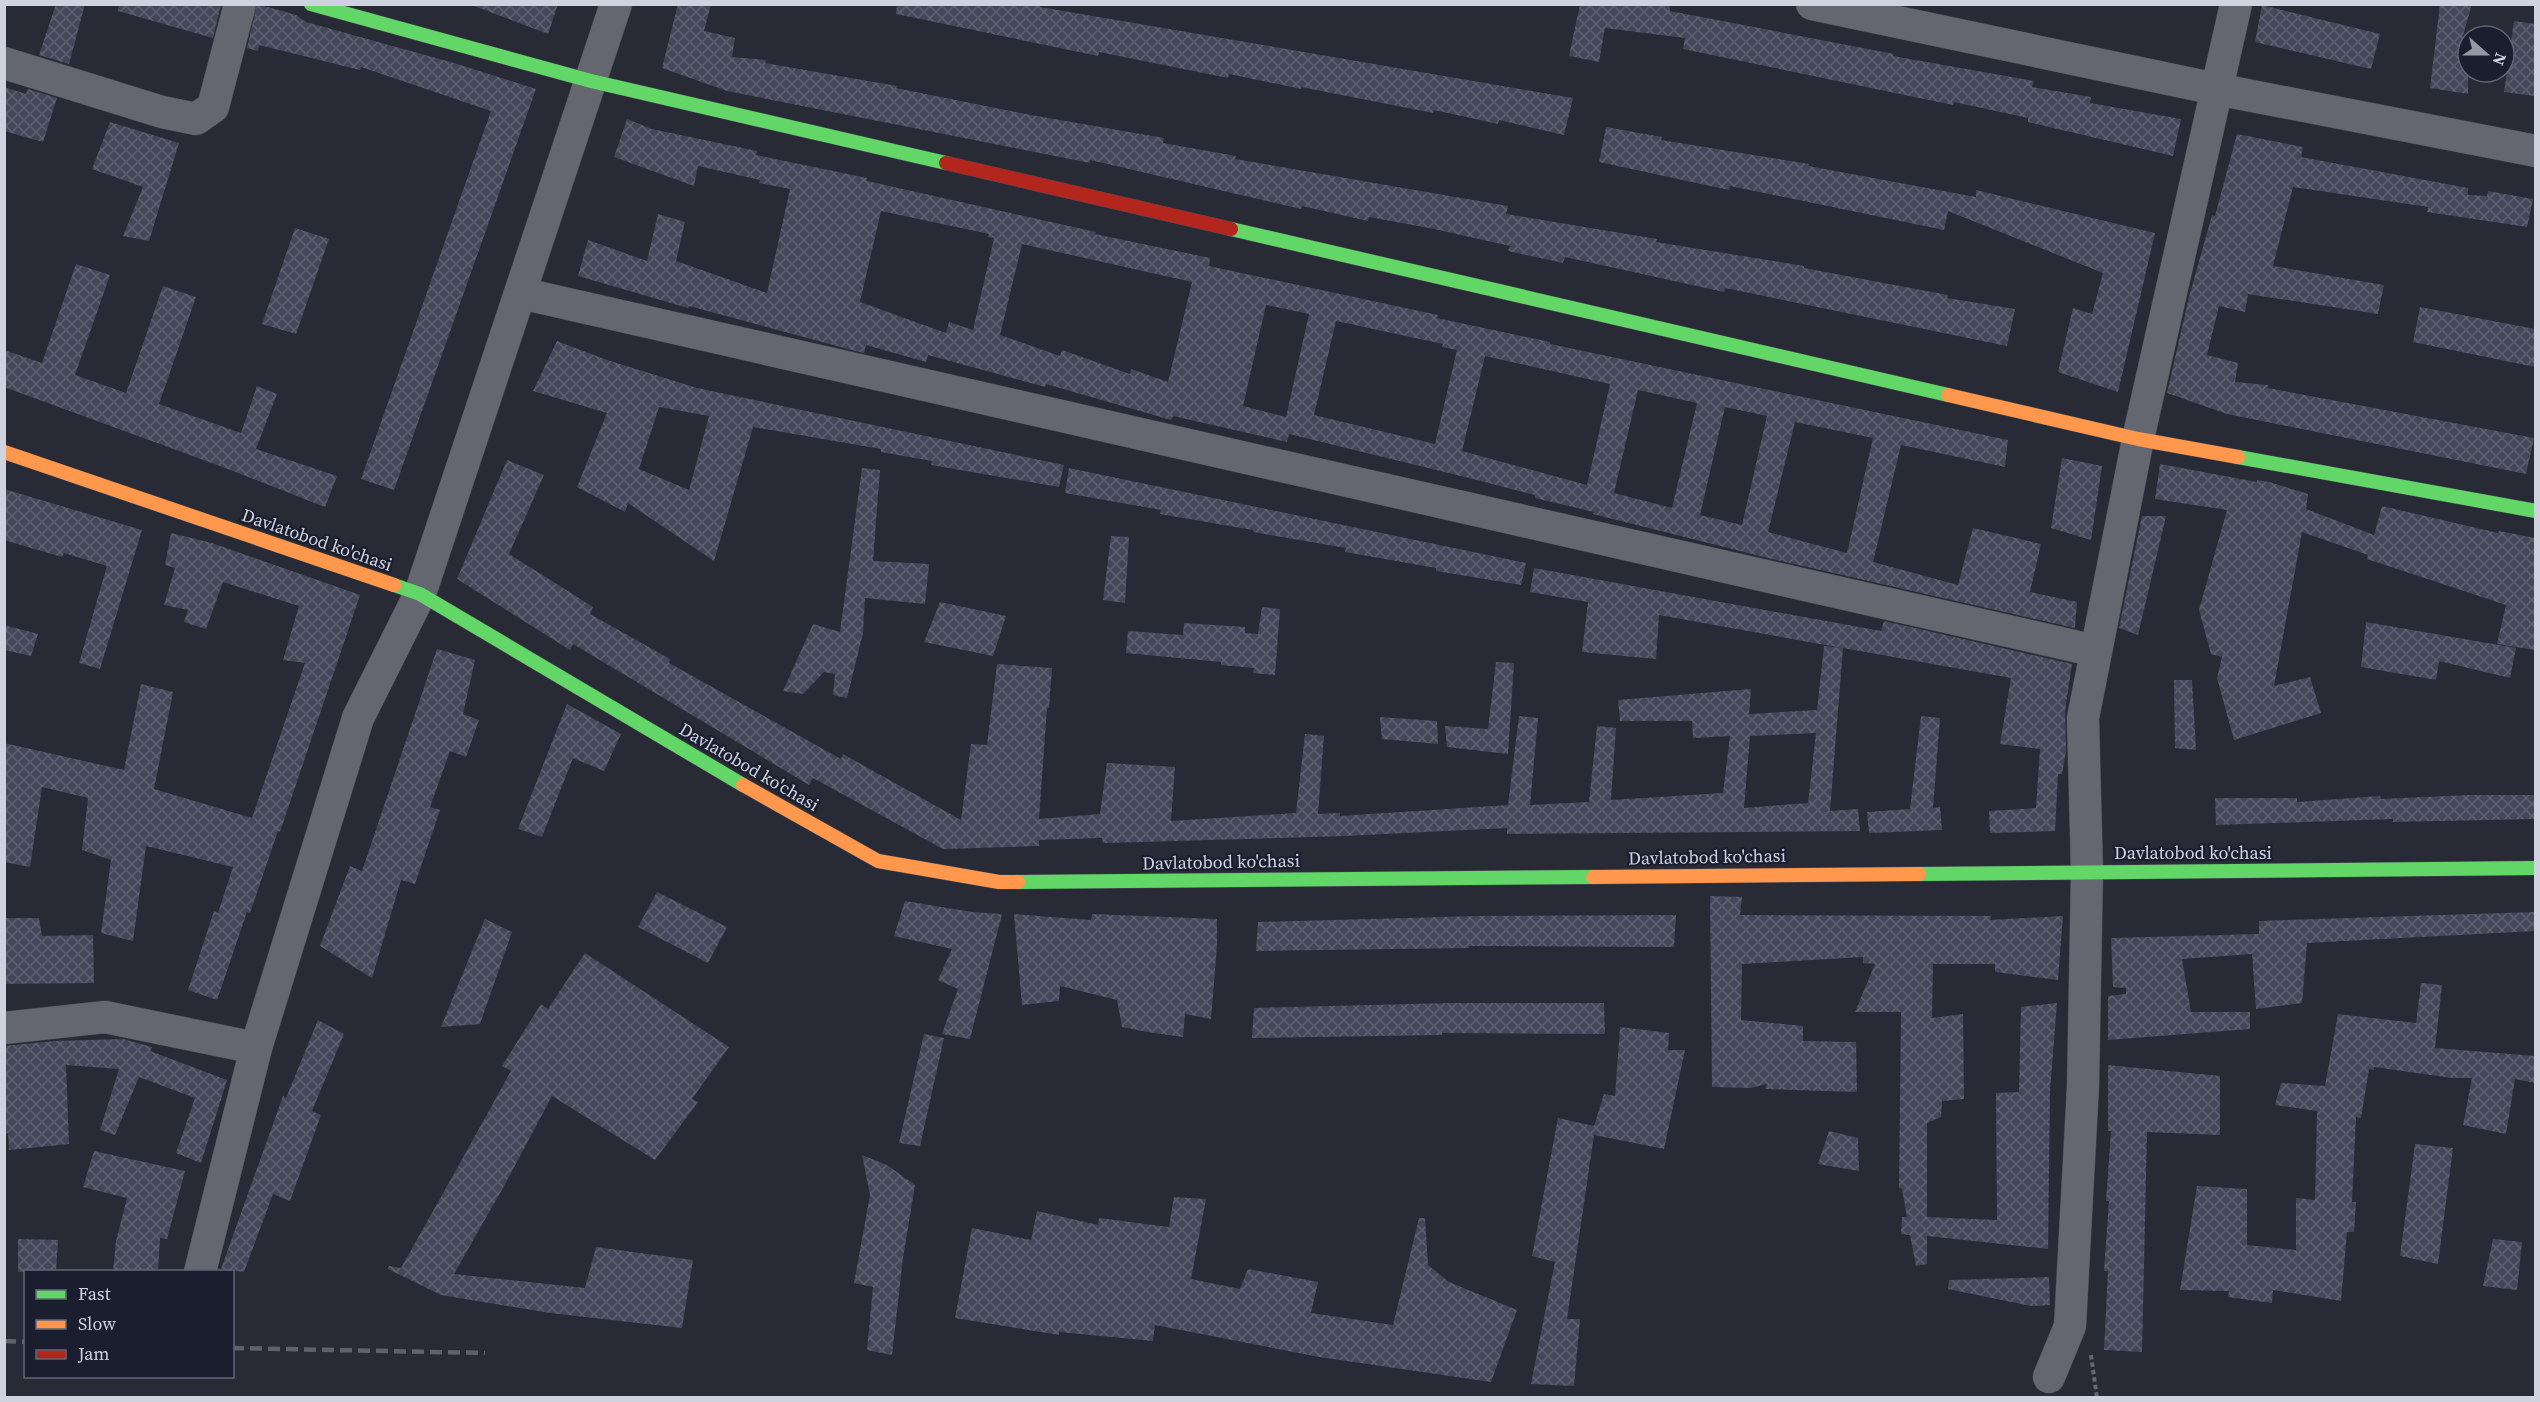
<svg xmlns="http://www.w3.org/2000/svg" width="2540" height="1402" font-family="'Source Serif 4',serif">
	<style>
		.building { fill: url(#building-cross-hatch); fill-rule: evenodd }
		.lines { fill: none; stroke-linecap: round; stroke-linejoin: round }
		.street-casing { stroke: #43464f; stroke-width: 33 }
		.fast-casing { stroke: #43464f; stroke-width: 15 }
		.slow-casing { stroke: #43464f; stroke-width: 15 }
		.jam-casing { stroke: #43464f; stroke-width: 15 }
		.path { stroke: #66686f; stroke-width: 4; stroke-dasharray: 4.5 3; stroke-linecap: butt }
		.street { stroke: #64676f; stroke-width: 32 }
		.fast { stroke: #63d668; stroke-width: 14 }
		.slow { stroke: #ff974d; stroke-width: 14 }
		.jam { stroke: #b3261e; stroke-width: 14 }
		.rail { stroke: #60626b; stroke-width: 4.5; stroke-dasharray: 12 6; stroke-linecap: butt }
		.labels { text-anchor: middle; stroke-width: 4.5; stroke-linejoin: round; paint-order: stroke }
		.street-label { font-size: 18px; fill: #cfd3df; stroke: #1a1e2f }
	</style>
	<defs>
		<pattern id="building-cross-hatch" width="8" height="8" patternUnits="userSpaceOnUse" patternTransform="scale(1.5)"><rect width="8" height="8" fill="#434759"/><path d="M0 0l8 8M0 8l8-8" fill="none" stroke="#5d6170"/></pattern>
	</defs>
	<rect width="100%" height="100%" fill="#282b35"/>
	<!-- building -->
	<g class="building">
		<polygon points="56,4 85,4 69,64 39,55"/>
		<polygon points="119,4 221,4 213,38 118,11"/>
		<polygon points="257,4 296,15 306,22 454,63 536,89 394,490 361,479 491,111 361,67 360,70 259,45 258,51 247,48"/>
		<polygon points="475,4 558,4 548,34 474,6"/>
		<polygon points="678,4 711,4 704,31 735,38 732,57 766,60 765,63 897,86 896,88 1031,115 1164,138 1163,143 1236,156 1235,159 1508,206 1506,214 1657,239 1656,242 1804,266 1804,268 1948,295 1947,298 2015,309 2007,346 1725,288 1724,292 1565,257 1563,263 1508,251 1510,246 1434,229 1369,217 1368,221 1302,206 1301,209 1090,160 1090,163 727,91 662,68"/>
		<polygon points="897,4 1040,4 1040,7 1573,98 1564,135 1499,120 1498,124 1434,110 1433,113 1301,87 1301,89 1229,74 1228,78 1099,52 1098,56 896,14"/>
		<polygon points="1580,4 1669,4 1670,11 1894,54 1893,56 2034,81 2032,87 2091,97 2090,103 2181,119 2173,156 2028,122 2028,118 1954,102 1953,105 1683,49 1685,38 1605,28 1599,62 1569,56"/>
		<polygon points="2440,4 2472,4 2458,53 2468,54 2468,94 2430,88"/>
		<polygon points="2262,5 2380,34 2371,69 2255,42"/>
		<polygon points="2514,21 2535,24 2535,96 2504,92"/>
		<polygon points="4,87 26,94 28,89 57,98 43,142 4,131"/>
		<path d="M627,119L652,129L757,151L756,155L867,178V181L1096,232L1095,234L1210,258L1209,266L1438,315L1437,318L1550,342V344L2008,440L2005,467L1901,445L1873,562L1958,585L1973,528L2041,544L2030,592L2077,602L2075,628L1772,559L1593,514L1594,512L1535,498V495L1477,480L1289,434L1287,442L1173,416L1171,420L1046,384L1045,387L928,355L926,362L866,345L864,353L859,352L689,306L688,308L578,276L588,240L647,261L658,214L685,222L676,261L767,293L790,189L759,183L760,180L698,166L694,186L614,157ZM881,211L989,234L988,237L994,238L973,330L949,322L946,333L860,302ZM1022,244L1192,282L1168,382L1131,369L1130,374L1062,350L1060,356L1000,335ZM1266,305L1309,314L1286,417L1243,406ZM1336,321L1443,344L1442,347L1457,350L1435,444L1314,415ZM1485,356L1610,384L1587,485L1462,451ZM1638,390L1697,403L1672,508L1614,493ZM1725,407L1767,416L1742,525L1700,515ZM1795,422L1873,438L1847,553L1768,532Z"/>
		<polygon points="110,122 179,143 149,241 123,236 143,187 92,169"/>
		<polygon points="1606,127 1662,137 1661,140 1809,164 1808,166 1976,197 1976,190 2155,233 2118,392 2058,372 2073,308 2092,314 2103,273 1948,211 1944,230 1730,186 1729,190 1599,162"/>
		<polygon points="2237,134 2303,147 2301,157 2468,188 2468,195 2487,196 2488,191 2533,199 2527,227 2427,212 2428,207 2293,187 2273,266 2384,285 2378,314 2248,294 2245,312 2219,306 2207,355 2238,363 2235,382 2268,385 2268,388 2534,438 2526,474 2227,414 2167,393 2189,297 2212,215 2215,216"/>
		<polygon points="295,228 329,239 296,334 262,324"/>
		<polygon points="76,264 110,275 75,375 126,393 163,286 196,297 159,404 241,433 257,386 277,394 256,449 337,476 325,507 228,469 4,387 4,350 42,363"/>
		<polygon points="2420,307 2535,329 2535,367 2413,342"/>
		<path d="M557,341L607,360L697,388L1064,465L1059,487L931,465L932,461L881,452V449L753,427L714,561L628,503L625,512L577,487L607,413L533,391ZM659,407L709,416L689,490L639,469Z"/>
		<polygon points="2062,458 2102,466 2091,540 2051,528"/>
		<path d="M507,460L544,475L509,554L593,607L590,614L670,659L669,663L841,759L843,754L961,820L971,744L987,745L997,664L1052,668L1049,708H1047L1039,819L1100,814L1107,763L1175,767L1171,821L1296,813L1305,734L1324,736L1318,814L1340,813V816L1508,805L1519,716L1538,718L1530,805L1589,802L1597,726L1616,728L1611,800L1723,793L1730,736L1693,738L1692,721H1620L1618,700L1751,689L1749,714L1817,710L1824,646L1842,648L1659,615L1656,659L1582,652L1588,602L1530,592L1534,568L1881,631L1884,621L2072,664L2065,711L2066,751L2062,774H2058L2055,831L1990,833L1989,811L2036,808L2040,749L2000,744L2011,678L1843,648L1830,811L1858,809L1860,831L1507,834V828L1345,836L1141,842L1103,843L1102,838L1039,840V846L943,849L813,778L809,785L573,644L570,650L457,579ZM1816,733L1808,803L1744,808L1750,736Z"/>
		<polygon points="2160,464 2257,482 2257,480 2269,482 2308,494 2306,509 2374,535 2382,506 2498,533 2499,531 2535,538 2535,650 2497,644 2506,605 2367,559 2368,555 2302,532 2274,686 2310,677 2321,713 2234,740 2217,678 2222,657 2211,654 2199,610 2227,510 2155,499"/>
		<polygon points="862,468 880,470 873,561 929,564 925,604 865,598 863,633 847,698 833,695 835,674 824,672 803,694 783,691 813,624 840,632"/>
		<polygon points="1069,468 1526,563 1521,585 1436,571 1436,568 1345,552 1346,548 1253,532 1253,530 1160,514 1161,510 1065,493"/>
		<polygon points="4,489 142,530 100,669 79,663 107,566 64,553 62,557 4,540"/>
		<polygon points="2142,516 2166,516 2138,635 2119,628"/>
		<polygon points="171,533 212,543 360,595 280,832 278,831 250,913 247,912 217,1000 188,990 214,911 218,913 233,867 146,846 133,941 101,933 111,860 82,850 88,798 42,787 30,867 4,862 4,743 124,770 141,684 173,692 154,789 252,818 305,663 283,660 299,606 223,582 206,629 184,622 188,610 164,605 175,568 165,565"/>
		<polygon points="1111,536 1129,537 1125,603 1103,600"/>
		<polygon points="940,602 1006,616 993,656 924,642"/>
		<polygon points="1262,607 1280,609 1275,675 1253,673 1254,668 1221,665 1221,662 1126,653 1128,631 1183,635 1184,623 1245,627 1245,633 1258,634"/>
		<polygon points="2366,622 2516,648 2510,678 2439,661 2436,680 2361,667"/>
		<polygon points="4,625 38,634 31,656 4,650"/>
		<polygon points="437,649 475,660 463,714 479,720 466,757 450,751 430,807 440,810 415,884 401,880 372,978 320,946 350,866 362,871"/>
		<polygon points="1496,662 1514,663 1508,754 1447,747 1445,726 1488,729"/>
		<polygon points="2174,680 2192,680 2196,750 2175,748"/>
		<polygon points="567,704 621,734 604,771 573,758 542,837 518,829"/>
		<polygon points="1921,716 1940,718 1933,808 1940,807 1942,830 1869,833 1867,812 1910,809"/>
		<polygon points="1380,717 1437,721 1438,744 1382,739"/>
		<polygon points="2469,795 2535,795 2535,819 2393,822 2393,819 2216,825 2215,798 2297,798 2297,802 2380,796 2381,799"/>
		<polygon points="657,892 727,927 708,963 638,927"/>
		<polygon points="1710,896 1742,897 1740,915 1991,916 1990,920 2063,916 2058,980 1995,972 1995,964 1933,964 1932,1018 1963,1014 1964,1099 1942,1101 1941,1117 1927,1123 1927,1217 1997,1220 1996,1093 2019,1092 2021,1007 2057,1003 2050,1091 2048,1249 1927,1236 1927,1264 1916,1266 1910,1235 1901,1234 1902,1217 1907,1217 1902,1189 1899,1188 1901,1012 1855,1012 1875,964 1863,963 1863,957 1742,964 1741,1020 1803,1026 1803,1041 1856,1042 1857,1092 1765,1089 1767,1084 1751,1088 1712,1087"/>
		<polygon points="905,901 972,912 1002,914 970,1039 942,1034 958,989 938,980 952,949 894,936"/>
		<polygon points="2535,912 2535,931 2307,943 2302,1003 2256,1009 2252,954 2182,959 2191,1012 2250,1012 2250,1029 2108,1040 2108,996 2126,994 2126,988 2113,987 2111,938 2259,934 2259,921"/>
		<polygon points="1014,914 1091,920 1092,914 1217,919 1217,946 1211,1019 1185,1014 1183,1037 1147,1032 1122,1027 1117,1000 1060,986 1059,1001 1022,1005"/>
		<polygon points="1676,915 1674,947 1469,946 1469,948 1256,951 1258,922 1478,916"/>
		<polygon points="4,918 39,918 42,936 93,935 94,983 4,984"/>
		<polygon points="485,919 512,932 480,1024 441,1027"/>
		<polygon points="585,953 729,1047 692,1099 698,1102 655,1160 552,1096 504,1186 454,1274 585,1288 596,1247 693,1260 682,1328 550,1313 441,1295 388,1269 389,1266 401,1268 460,1163 511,1071 502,1066 541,1004 548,1009"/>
		<polygon points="2421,983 2442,985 2435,1048 2535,1056 2535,1083 2515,1079 2506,1134 2463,1125 2472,1078 2452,1078 2374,1067 2374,1070 2369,1069 2361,1118 2356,1117 2352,1202 2356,1202 2354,1232 2347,1232 2341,1301 2273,1290 2272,1303 2228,1297 2229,1291 2180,1290 2197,1186 2247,1189 2247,1245 2296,1250 2296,1198 2315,1200 2317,1111 2275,1105 2281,1083 2325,1086 2338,1014 2416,1023"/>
		<polygon points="1452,1003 1604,1003 1605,1034 1442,1033 1442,1035 1252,1038 1254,1008"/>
		<polygon points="318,1020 344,1034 312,1111 321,1115 290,1201 273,1194 244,1272 221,1269 283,1096 286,1098"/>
		<polygon points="1620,1027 1669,1033 1668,1050 1685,1050 1664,1149 1594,1135 1567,1319 1580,1319 1574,1386 1531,1384 1555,1262 1532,1256 1558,1118 1594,1126 1604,1094 1615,1096"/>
		<polygon points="924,1034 944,1038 920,1146 899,1143"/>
		<polygon points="123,1039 152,1047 150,1051 227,1080 201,1163 176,1153 195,1098 139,1077 115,1135 100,1130 119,1069 66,1065 69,1144 9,1150 8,1133 4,1134 4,1046 55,1041"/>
		<polygon points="2108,1065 2220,1076 2220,1135 2147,1132 2142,1352 2104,1350 2108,1271 2104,1271 2109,1201 2106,1201 2111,1131 2108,1131"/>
		<polygon points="1829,1131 1858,1138 1859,1171 1818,1164"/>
		<polygon points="2415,1144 2453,1148 2438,1264 2400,1256"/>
		<polygon points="94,1151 185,1171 167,1239 160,1238 158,1272 113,1272 116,1241 127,1198 83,1187"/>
		<polygon points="862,1155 887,1165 915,1185 903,1258 892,1355 867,1350 873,1287 854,1283 870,1195"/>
		<polygon points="1174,1197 1206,1199 1191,1279 1240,1289 1248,1269 1318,1282 1311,1313 1393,1325 1419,1218 1425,1218 1428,1265 1449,1282 1517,1310 1491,1382 1319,1357 1155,1325 1153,1341 1059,1332 1059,1335 955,1318 972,1228 1031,1240 1037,1211 1098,1225 1099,1218 1169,1227"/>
		<polygon points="18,1239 58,1240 56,1272 18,1272"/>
		<polygon points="2493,1239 2522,1242 2517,1290 2483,1286"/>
		<polygon points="2049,1277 2050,1305 2031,1306 1948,1289 1949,1280"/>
	</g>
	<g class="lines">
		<defs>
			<g id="street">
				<polyline points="1812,4 2216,89 2536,151"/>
				<polyline points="4,63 162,112 196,119 213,107 240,4"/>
				<polyline points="520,293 2096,651"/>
				<polyline points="4,1028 105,1017 256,1048"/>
				<polyline points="200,1272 256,1048 358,718 420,594 616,4"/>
				<polyline points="2049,1377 2070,1326 2083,1086 2087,872 2083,718 2138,439 2236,4"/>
			</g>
			<g id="fast">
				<polyline points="311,4 591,81 946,163"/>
				<polyline points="1231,229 1948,395"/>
				<polyline points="2238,457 2536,511"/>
				<polyline points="394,585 420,594 743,785"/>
				<polyline points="1919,874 2536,868"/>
				<polyline points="1018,882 1593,877"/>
			</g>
			<g id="slow">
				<polyline points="1948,395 2138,439 2238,457"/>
				<polyline points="4,452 394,585"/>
				<polyline points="743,785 878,861 999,882 1018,882"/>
				<polyline points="1593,877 1919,874"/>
			</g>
			<polyline id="jam" points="946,163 1231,229"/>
		</defs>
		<!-- street casing -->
		<use href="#street" class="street-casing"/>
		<!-- fast casing -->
		<use href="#fast" class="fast-casing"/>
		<!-- slow casing -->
		<use href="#slow" class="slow-casing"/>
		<!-- jam casing -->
		<use href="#jam" class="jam-casing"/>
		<!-- path -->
		<polyline class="path" points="2091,1355 2097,1398"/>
		<!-- street -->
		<use href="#street" class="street"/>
		<!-- fast -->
		<use href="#fast" class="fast"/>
		<!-- slow -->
		<use href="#slow" class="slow"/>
		<!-- jam -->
		<use href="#jam" class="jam"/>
		<!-- rail -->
		<g class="rail">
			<polyline points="4,1341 26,1342"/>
			<polyline points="232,1348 485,1353"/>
		</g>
	</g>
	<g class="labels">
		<!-- street labels -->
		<g class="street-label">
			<text transform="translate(317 540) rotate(19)" y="6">Davlatobod ko'chasi</text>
			<text transform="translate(749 767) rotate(30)" y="6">Davlatobod ko'chasi</text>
			<text x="2193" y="859">Davlatobod ko'chasi</text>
			<text transform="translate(1707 857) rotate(-1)" y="6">Davlatobod ko'chasi</text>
			<text transform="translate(1221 862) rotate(-1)" y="6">Davlatobod ko'chasi</text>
		</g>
	</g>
	<!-- border -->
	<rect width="2540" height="1402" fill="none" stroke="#cfd3df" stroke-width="12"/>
	<!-- legend -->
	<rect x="24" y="1270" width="210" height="108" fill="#1a1e2f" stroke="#626675" stroke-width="1.5"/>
	<rect x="36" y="1290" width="30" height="9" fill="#63d668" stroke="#626675" stroke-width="1.5"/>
	<text x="78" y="1300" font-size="18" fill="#cfd3df">Fast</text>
	<rect x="36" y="1320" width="30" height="9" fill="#ff974d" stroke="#626675" stroke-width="1.5"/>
	<text x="78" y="1330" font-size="18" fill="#cfd3df">Slow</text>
	<rect x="36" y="1350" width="30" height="9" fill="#b3261e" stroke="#626675" stroke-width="1.5"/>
	<text x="78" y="1360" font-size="18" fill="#cfd3df">Jam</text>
	<!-- north arrow -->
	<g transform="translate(2486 54) rotate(111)"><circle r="28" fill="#1a1e2f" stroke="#626675" stroke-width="1.5"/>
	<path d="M0-4.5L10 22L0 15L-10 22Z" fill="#9598a4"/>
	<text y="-9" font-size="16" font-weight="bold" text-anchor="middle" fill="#cfd3df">N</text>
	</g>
</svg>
